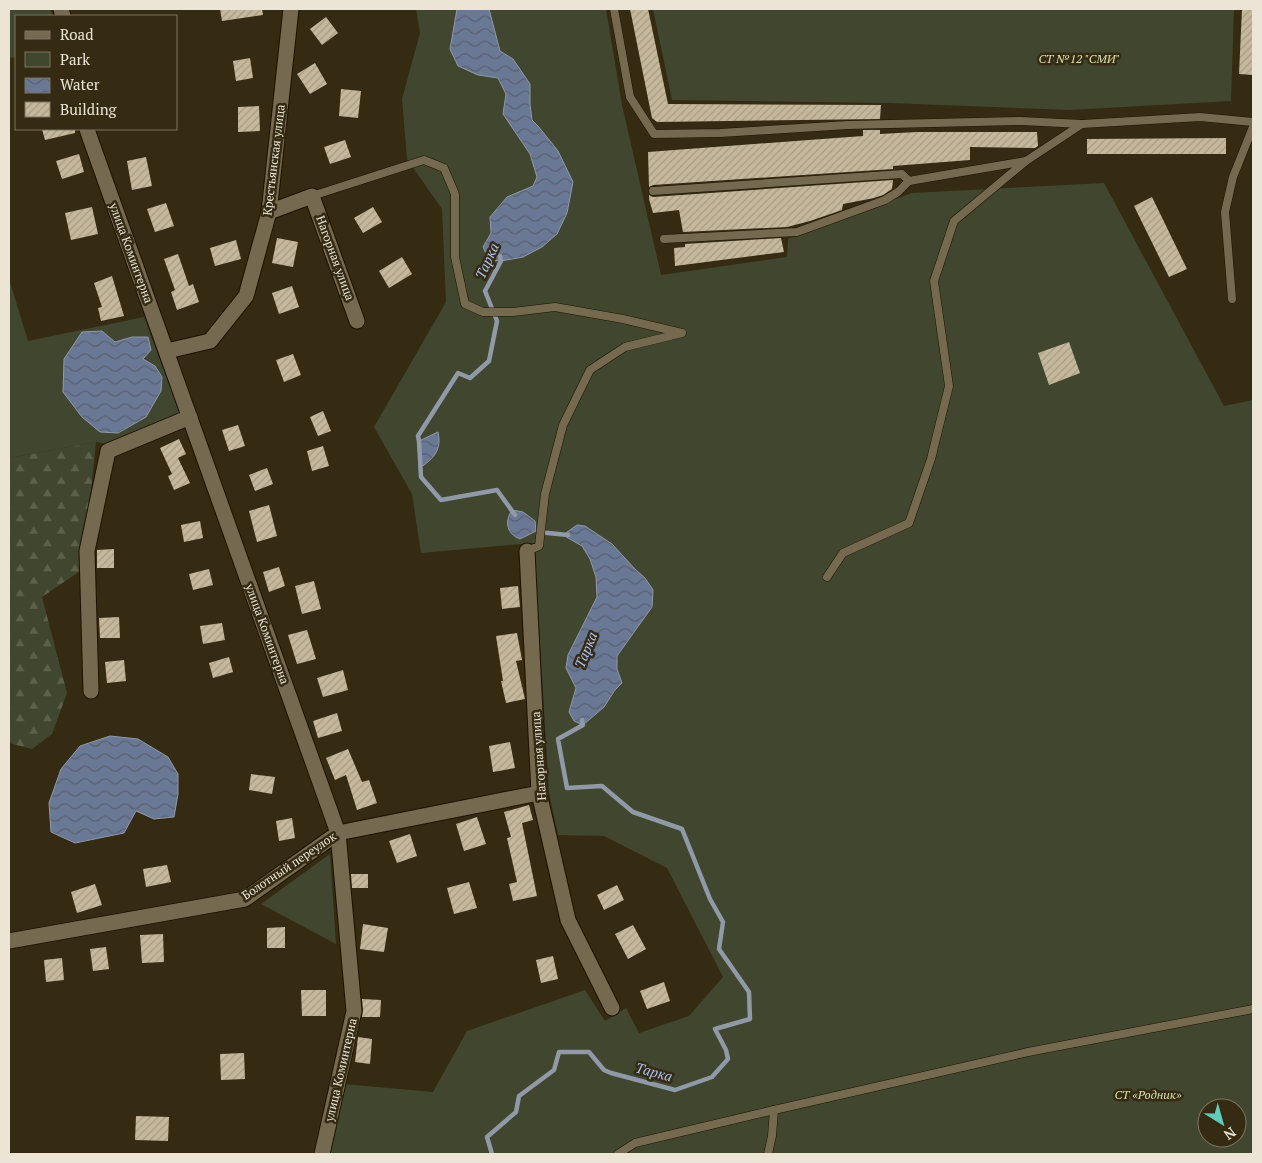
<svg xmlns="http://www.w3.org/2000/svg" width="1262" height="1163" font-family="'PT Serif',serif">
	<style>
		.green { fill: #41462e; fill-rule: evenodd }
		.forest { fill: url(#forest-firs) }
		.water { fill: url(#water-waves); stroke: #9099a8 }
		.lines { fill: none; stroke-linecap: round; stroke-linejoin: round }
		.stream { stroke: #9099a8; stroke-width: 4.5 }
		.building { fill: url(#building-hatch) }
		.lane-casing { stroke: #1d1300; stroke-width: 9 }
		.street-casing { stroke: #1d1300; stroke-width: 17 }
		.lane { stroke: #756a4f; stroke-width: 8 }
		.street { stroke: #756a4f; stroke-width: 15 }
		.labels { text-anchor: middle; stroke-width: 5; stroke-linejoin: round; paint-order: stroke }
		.park-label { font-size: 12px; font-style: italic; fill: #d6e2a6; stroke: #352b12 }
		.street-label { font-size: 12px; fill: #ece5d6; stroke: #352b12 }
		.water-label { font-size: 14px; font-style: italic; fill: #a8c3f7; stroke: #352b12 }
	</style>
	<defs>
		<pattern id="forest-firs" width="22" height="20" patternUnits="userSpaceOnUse" patternTransform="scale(1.25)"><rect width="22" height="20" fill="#41462e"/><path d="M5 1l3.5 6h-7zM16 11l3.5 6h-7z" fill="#5d614c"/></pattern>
		<pattern id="water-waves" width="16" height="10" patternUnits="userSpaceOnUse" patternTransform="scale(1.25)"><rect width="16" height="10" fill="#697895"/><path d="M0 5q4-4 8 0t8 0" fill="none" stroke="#5a616f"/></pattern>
		<pattern id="building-hatch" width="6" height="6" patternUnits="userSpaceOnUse" patternTransform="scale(1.25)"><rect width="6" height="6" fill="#c5b89c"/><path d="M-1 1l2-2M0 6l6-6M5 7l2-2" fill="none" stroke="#a69b85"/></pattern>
	</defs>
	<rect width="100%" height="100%" fill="#352b12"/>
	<!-- green -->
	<g class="green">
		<polygon points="9,9 51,9 52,16 16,16 16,57 9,58"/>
		<path d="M416,9H457L455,20L478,75L498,78L506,94L503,114L530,154L537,177L533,186L507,197L490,217L491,233L483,247H542L538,126L532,120L530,104L513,59L500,51L489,9H606L622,105L661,275L787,257L788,239L912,193L1104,183L1224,406L1253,400V1154H328L344,1084L433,1092L467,1031L585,990L605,1021L626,1008L639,1033L689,1016L723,977L667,868L604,836L558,835L549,793L534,543L421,553L412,494L374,427L446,302L442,209L407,159L402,99L420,33ZM585,526L612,544L635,569L645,578L642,620L617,656V669L621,683C611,694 608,704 595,714L569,712L576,688L568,655L597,597L596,576L590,559L582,546ZM1207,1108H1237V1138H1207Z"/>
		<polygon points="653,9 1234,9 1231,101 1070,110 890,103 672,100"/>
		<path d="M9,279L28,341L144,317L180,414L107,444L96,442L9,458ZM102,331L115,342L132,337L143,359L155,366L118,433Z"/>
		<polygon points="330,854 336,944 261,904"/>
	</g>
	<!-- forest -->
	<polygon class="forest" points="96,442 83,569 42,597 67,693 52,734 32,749 9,743 9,458"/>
	<!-- water -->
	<g class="water">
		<polygon points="457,9 489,9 500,51 513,59 530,84 530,104 532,120 538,126 558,151 573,182 567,213 557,234 542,247 523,257 501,261 489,260 483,247 491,233 490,217 507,197 533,186 537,177 530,154 503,114 506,94 498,78 478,75 458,66 450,49"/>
		<polygon points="102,331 115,342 132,337 148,337 151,350 143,359 155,366 162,377 161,391 146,417 118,433 100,432 82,417 63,392 64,359 82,332"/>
		<path d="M438,432C442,450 434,458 420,468L419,441Z"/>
		<path d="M512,510L523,512L535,521L536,531L520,539C507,534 504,522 512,510Z"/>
		<polygon points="577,525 585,526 612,544 635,569 645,578 653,590 652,607 617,656 617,669 622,683 615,690 604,707 583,725 574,721 569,712 576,688 566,668 568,655 597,597 596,577 590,559 582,546 563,535"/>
		<polygon points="110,736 138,739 168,757 178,774 178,794 174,817 154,819 136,811 124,833 75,843 51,832 49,803 61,769 80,746"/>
	</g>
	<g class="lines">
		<!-- stream -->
		<g class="stream">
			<polyline points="500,256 501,261 485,291 497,321 489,361 470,378 458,373 418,436 419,441 421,477 441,500 497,490 515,515"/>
			<polyline points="538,532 568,535"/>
			<polyline points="492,1154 487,1137 516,1112 519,1096 554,1070 559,1052 589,1052 604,1070 611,1073 675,1090 712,1077 728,1059 726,1050 715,1029 750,1019 749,992 719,949 723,922 710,899 682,829 633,812 602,786 567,788 558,739 583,725 582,720"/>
		</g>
	</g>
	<!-- building -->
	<g class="building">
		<polygon points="220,9 262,9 263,15 222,21"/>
		<polygon points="630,9 648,9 668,104 881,105 880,119 657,122 652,118"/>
		<polygon points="1242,9 1253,9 1253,75 1239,74"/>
		<polygon points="326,17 338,33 322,45 310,29"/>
		<polygon points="250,58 253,78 236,81 233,61"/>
		<polygon points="315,63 327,84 310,94 297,74"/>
		<polygon points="341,89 361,91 358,118 339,116"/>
		<polygon points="259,106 260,131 238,132 238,107"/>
		<polygon points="42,129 75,129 75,133 45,140"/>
		<polygon points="863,130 880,130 880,134 917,132 1037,132 1038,146 1035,148 970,147 970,160 893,166 893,169 653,185 649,187 648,152 863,136"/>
		<polygon points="1226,138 1226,154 1087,154 1087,139"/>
		<polygon points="345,140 351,157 330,164 324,147"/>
		<polygon points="79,154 84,172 62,179 56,161"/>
		<polygon points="146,157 152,186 132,190 127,161"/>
		<polygon points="893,180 892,189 883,195 874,198 843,204 842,210 810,221 787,227 683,232 679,210 653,213 649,199 649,195 653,197"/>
		<polygon points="1152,197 1187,269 1169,277 1134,206"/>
		<polygon points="166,203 174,226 155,232 147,209"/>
		<polygon points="92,207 98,234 71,240 65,213"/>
		<polygon points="373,207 382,222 363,233 354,218"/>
		<polygon points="277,238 298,242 293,267 272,263"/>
		<polygon points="781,238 784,252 675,266 674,248 685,247 685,244"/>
		<polygon points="236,240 241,259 215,266 210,248"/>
		<polygon points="178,254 189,286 193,284 199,302 177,310 171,292 175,290 164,259"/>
		<polygon points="402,257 412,274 389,288 379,271"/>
		<polygon points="112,276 124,316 101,321 98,308 102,307 94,283"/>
		<polygon points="292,286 299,307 279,314 272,293"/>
		<polygon points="1069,342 1080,373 1049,385 1038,353"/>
		<polygon points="293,354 301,375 284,382 276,360"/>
		<polygon points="323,411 331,431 318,436 310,417"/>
		<polygon points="238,425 245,446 229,451 222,430"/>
		<polygon points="179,439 186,454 178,458 190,483 174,490 168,476 172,474 160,448"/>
		<polygon points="323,446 329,466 312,471 307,451"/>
		<polygon points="267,468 273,484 255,491 249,475"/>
		<polygon points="269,505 277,536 257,542 249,511"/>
		<polygon points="200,521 203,538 184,542 181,525"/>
		<polygon points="114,549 114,568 97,568 97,550"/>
		<polygon points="279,567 285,586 269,592 263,572"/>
		<polygon points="209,569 213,585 193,590 189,574"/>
		<polygon points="314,581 321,609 302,614 295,586"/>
		<polygon points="518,586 520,607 502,609 500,588"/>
		<polygon points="119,617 120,638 100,638 99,618"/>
		<polygon points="222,623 225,640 203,644 200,626"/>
		<polygon points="307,630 316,659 297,664 288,635"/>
		<polygon points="517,633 522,660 516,661 525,699 506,703 501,681 503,681 496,636"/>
		<polygon points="229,657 233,672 213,678 209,663"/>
		<polygon points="124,660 126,681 107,683 105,662"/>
		<polygon points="343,670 348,690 323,697 317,678"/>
		<polygon points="337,713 342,731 318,738 313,721"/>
		<polygon points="510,742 515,768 493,772 489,746"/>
		<polygon points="348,749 362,782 369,780 377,803 357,810 346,775 335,780 326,758"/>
		<polygon points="251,774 275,777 272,794 249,790"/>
		<polygon points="529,805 533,820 522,823 537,896 513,901 509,884 517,882 507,838 511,837 504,812"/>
		<polygon points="477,817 486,844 464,851 456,824"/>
		<polygon points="292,818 295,838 279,841 276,821"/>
		<polygon points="410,834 417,856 397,863 389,841"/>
		<polygon points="167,865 171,882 146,887 143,869"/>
		<polygon points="351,874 368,874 368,888 352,888"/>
		<polygon points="469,882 477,908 454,914 447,888"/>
		<polygon points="95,884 102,905 77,913 71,892"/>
		<polygon points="617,885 624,900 604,910 597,895"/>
		<polygon points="363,924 388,928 384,952 360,949"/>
		<polygon points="633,925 646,949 628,959 615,934"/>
		<polygon points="285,927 285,948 267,948 267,928"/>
		<polygon points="163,934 164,962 142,963 140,935"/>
		<polygon points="106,947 109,969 93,971 90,949"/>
		<polygon points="553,956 558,979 541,983 536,960"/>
		<polygon points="62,958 64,980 46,982 44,960"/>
		<polygon points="664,982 670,1001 647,1009 640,991"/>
		<polygon points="301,990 326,990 326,1016 302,1016"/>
		<polygon points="362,999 381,1000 380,1017 362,1017 363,1010"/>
		<polygon points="358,1037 372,1039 370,1064 355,1062"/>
		<polygon points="244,1053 245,1079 221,1080 220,1054"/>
		<polygon points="136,1116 169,1117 168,1141 135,1140"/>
	</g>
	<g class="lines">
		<defs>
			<g id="lane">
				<polyline points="614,9 630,97 654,134 720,133 848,125 1021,121 1082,124"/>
				<polyline points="653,191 902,174 909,181 1026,161 1082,124 1200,117 1253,122"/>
				<polyline points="312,196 424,160 444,168 455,194 455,257 465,304 483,312 513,312 555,307 623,319 682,333 625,347 590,370 563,425 545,494 539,546 527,551"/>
				<polyline points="664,239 797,232 885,200 898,192 909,181"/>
				<polyline points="1232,299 1225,212 1233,177 1253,127"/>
				<polyline points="827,577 843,553 909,523 931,459 949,386 934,281 954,221 1026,161"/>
				<polyline points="618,1154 635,1143 774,1110"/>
				<polyline points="768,1154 772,1136 774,1110 1028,1052 1253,1009"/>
			</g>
			<g id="street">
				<polyline points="61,9 63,16"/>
				<polyline points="87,129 90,138 338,833 354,1011 322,1154"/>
				<polyline points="269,212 312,196 357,321"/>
				<polyline points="167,351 210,341 246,296 269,212 291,9"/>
				<polyline points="527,551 539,793 568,920 612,1008"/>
				<polyline points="91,691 87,551 108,451 190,417"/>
				<polyline points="9,941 245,899 338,833 539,793"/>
			</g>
		</defs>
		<!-- lane casing -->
		<use href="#lane" class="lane-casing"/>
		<!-- street casing -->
		<use href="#street" class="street-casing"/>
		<!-- lane -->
		<use href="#lane" class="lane"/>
		<!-- street -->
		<use href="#street" class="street"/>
	</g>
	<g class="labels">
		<!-- park labels -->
		<g class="park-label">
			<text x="1079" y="63">СТ №12 "СМИ"</text>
			<text x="1148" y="1099">СТ «Родник»</text>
		</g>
		<!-- street labels -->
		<g class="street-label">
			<text transform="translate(274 160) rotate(-83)" y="4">Крестьянская улица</text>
			<text transform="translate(131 253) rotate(70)" y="4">улица Коминтерна</text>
			<text transform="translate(335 258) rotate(70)" y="4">Нагорная улица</text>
			<text transform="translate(267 634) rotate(70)" y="4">улица Коминтерна</text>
			<text transform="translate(539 756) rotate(-94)" y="4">Нагорная улица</text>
			<text transform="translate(289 866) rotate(-34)" y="4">Болотный переулок</text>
			<text transform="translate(341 1070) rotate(-77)" y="4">улица Коминтерна</text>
		</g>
		<!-- water labels -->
		<g class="water-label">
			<text transform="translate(487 261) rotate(-66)" y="5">Тарка</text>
			<text transform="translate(586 650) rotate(-68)" y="5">Тарка</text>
			<text transform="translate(654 1072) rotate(15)" y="5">Тарка</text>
		</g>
	</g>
	<!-- border -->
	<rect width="1262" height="1163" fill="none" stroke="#ece5d6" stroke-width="20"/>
	<!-- legend -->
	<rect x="15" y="15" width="162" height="115" fill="#352b12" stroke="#7e7560"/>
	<rect x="25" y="31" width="25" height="8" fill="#756a4f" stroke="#7e7560"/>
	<text x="60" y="40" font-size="15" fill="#ece5d6">Road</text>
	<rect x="25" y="52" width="25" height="15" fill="#41462e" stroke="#7e7560"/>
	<text x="60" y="65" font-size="15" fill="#ece5d6">Park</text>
	<rect x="25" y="78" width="25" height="15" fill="url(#water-waves)" stroke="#7e7560"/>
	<text x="60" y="90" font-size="15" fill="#ece5d6">Water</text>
	<rect x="25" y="102" width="25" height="15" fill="url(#building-hatch)" stroke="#7e7560"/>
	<text x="60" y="115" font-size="15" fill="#ece5d6">Building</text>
	<!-- north arrow -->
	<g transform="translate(1222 1123) rotate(143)"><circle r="24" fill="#352b12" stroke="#7e7560"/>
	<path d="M0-4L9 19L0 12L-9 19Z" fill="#5dceb9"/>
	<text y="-8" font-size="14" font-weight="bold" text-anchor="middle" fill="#ece5d6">N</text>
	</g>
</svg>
